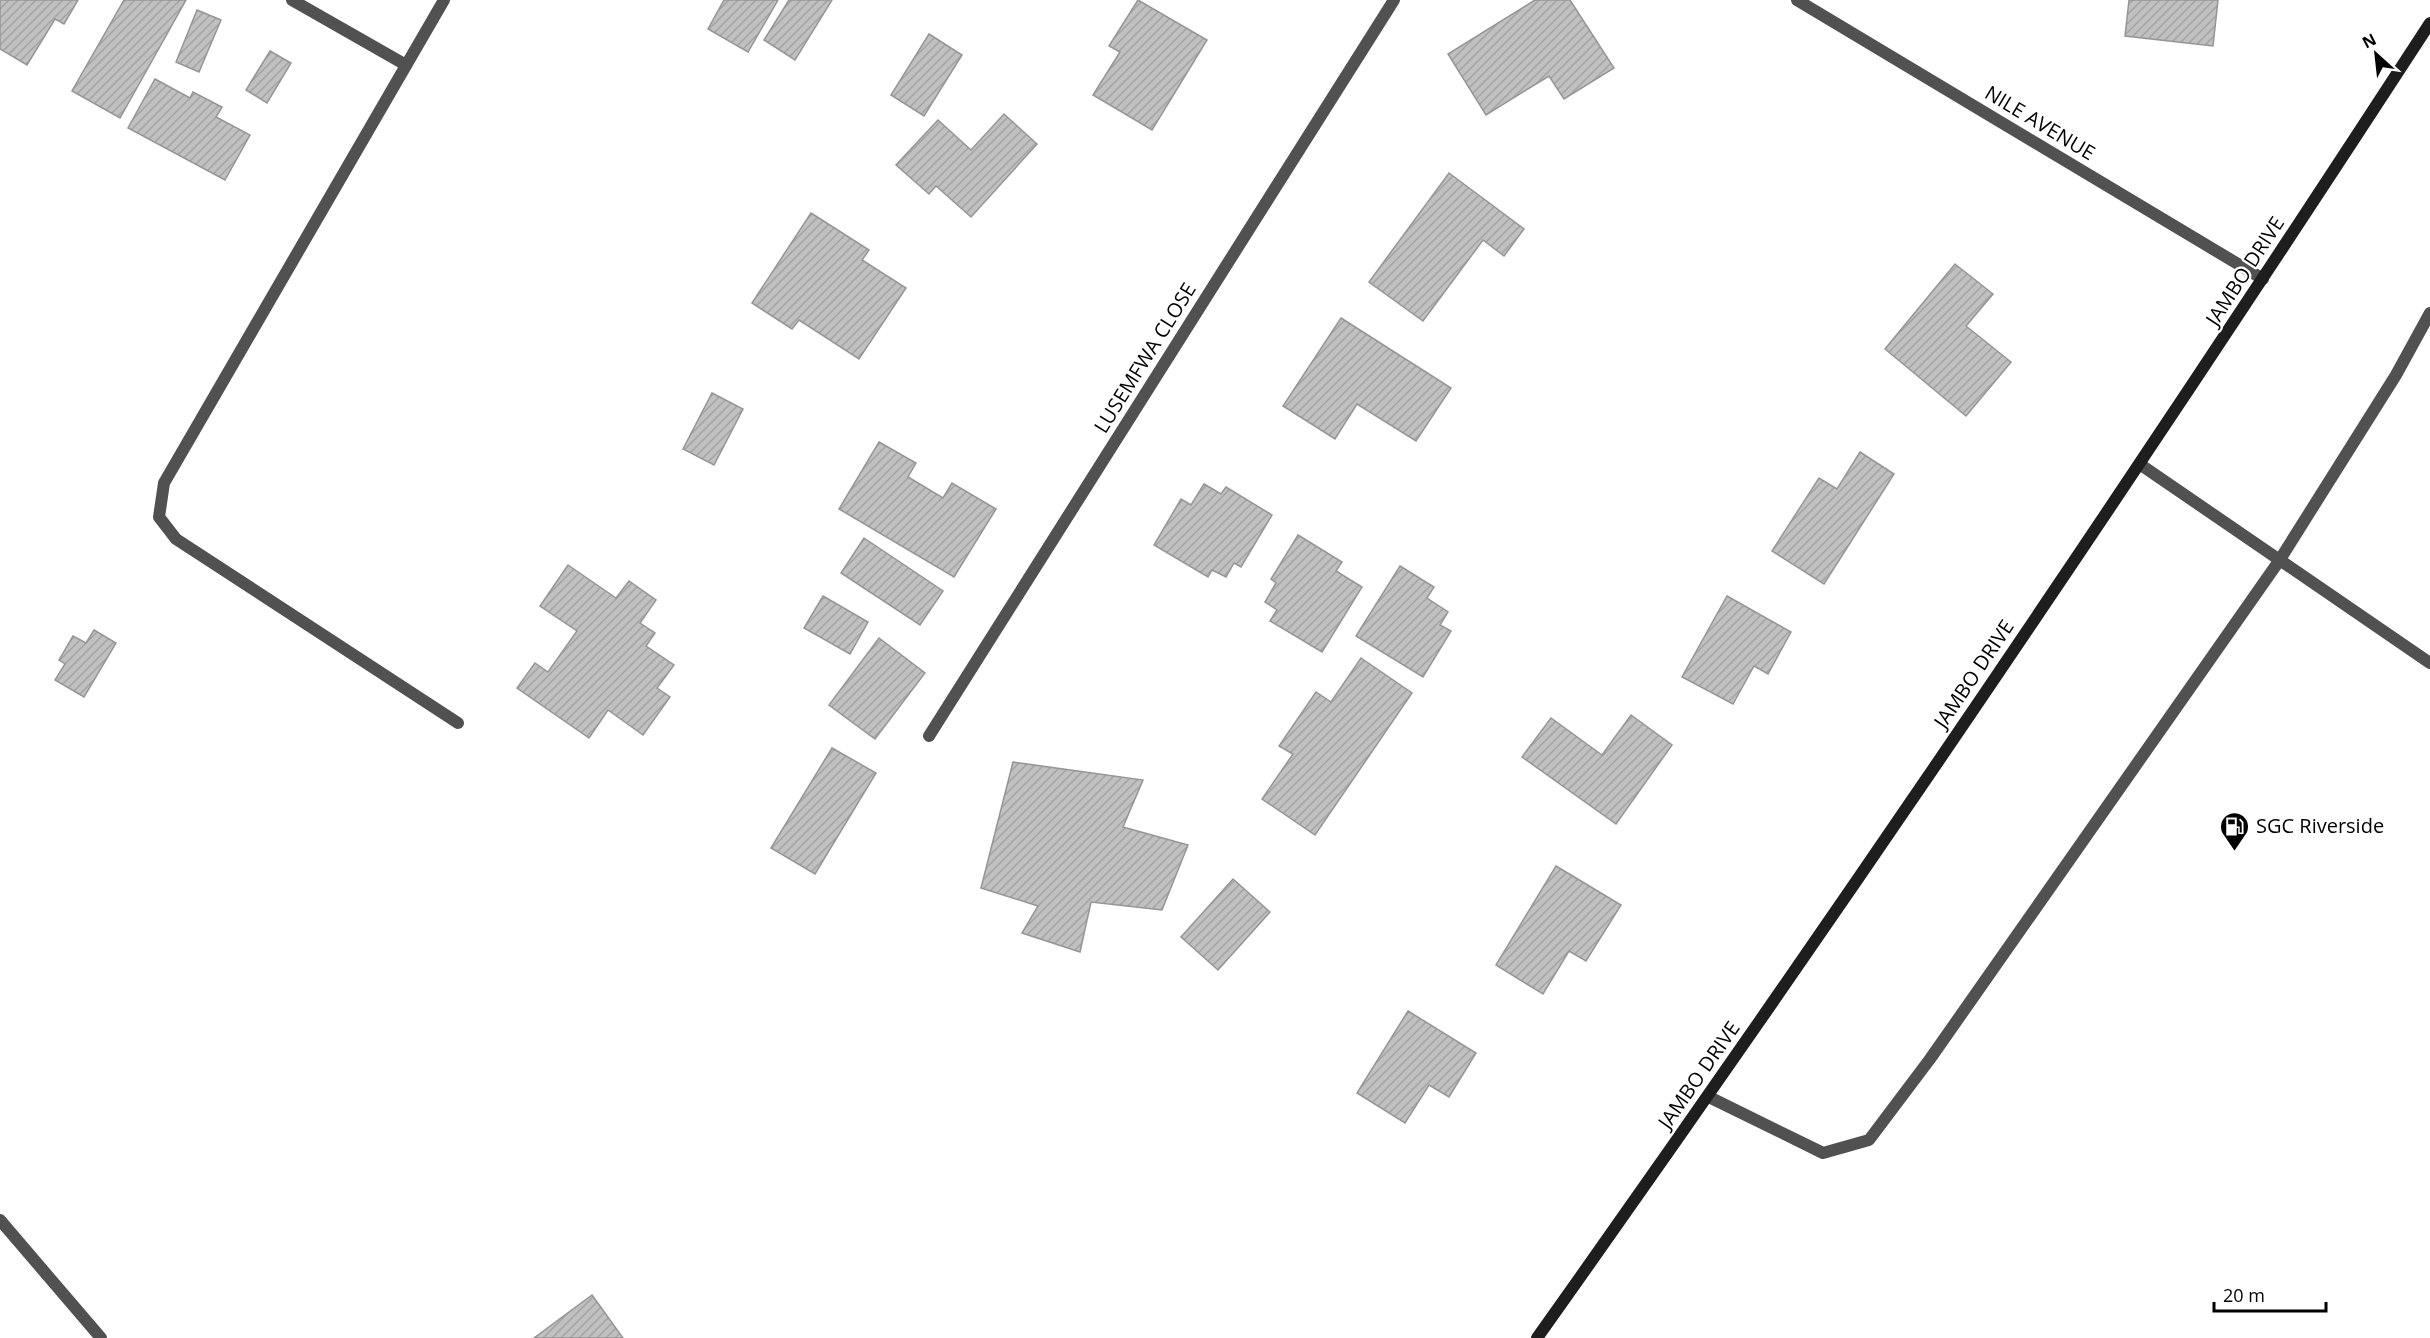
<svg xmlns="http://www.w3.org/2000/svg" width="2430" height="1338" font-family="'Open Sans',sans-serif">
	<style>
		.building { fill: url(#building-hatch); stroke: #959595; stroke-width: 1.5 }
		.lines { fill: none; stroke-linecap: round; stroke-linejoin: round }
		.service { stroke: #515151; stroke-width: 12 }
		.minor { stroke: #515151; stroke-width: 12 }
		.secondary { stroke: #1e1e1e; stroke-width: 12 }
		.labels { text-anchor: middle; stroke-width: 4.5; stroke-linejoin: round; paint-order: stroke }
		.street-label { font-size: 20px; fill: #000; stroke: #fff }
		.poi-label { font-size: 20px; fill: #000; stroke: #fff; text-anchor: start }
	</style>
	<defs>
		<pattern id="building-hatch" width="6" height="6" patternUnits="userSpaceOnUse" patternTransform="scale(1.5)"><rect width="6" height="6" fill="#c0c0c0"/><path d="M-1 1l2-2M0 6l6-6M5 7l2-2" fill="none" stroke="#a3a3a3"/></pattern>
	</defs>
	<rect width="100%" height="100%" fill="#fff"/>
	<!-- building -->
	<g class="building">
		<polygon points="0,0 78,0 64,24 55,19 27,65 0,49"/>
		<polygon points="124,0 186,0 120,118 72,91"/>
		<polygon points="724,0 778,0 748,52 708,29"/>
		<polygon points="789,0 832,0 795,60 764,40"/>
		<polygon points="1138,0 1207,40 1152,130 1093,95 1120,52 1109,46"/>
		<polygon points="1535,0 1570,0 1614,68 1564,99 1549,76 1486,115 1448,54"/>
		<polygon points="2129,0 2218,0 2213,46 2125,36"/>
		<polygon points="197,10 221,20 199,72 176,62"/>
		<polygon points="929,34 962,55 924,116 891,95"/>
		<polygon points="270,51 291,63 267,103 246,90"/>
		<polygon points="155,79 190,98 193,92 222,107 216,117 250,135 225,180 128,128"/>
		<polygon points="1004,114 1037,144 971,217 936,186 929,194 896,165 938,120 971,150"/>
		<polygon points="1449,173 1524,229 1504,256 1483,240 1423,321 1369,282"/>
		<polygon points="811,213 869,250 862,260 906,288 859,359 799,320 792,329 752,303"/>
		<polygon points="1955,264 1993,294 1966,326 2011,362 1966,416 1885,349"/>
		<polygon points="1341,318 1451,388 1416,441 1357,404 1335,439 1283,406"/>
		<polygon points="712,393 743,409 714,465 683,449"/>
		<polygon points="879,442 916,463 908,477 943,498 952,483 996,509 954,577 839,509"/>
		<polygon points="1860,452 1894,474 1824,584 1772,551 1819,478 1837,489"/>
		<polygon points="1204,484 1221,494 1226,487 1272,515 1241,567 1234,563 1226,577 1212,570 1208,577 1154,545 1181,499 1191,505"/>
		<polygon points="1298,535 1342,562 1336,571 1362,587 1322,652 1270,621 1277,610 1265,602 1276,583 1271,579"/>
		<polygon points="864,538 943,591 920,625 841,573"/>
		<polygon points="568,565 616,598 629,581 656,600 640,623 655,633 646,646 674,665 657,688 670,697 643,735 608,710 589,738 517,688 535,663 548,672 577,631 540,606"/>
		<polygon points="1400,566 1434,587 1427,598 1448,612 1440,625 1451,631 1423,677 1356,636"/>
		<polygon points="823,596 868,622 850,654 804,628"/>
		<polygon points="1727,596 1791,632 1768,674 1754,666 1733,704 1682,677"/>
		<polygon points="94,630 116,643 84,697 55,680 65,664 59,660 73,636 86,643"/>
		<polygon points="879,638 925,673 875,739 829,705"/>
		<polygon points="1361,658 1412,693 1315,835 1262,799 1293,754 1279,746 1316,692 1331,702"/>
		<polygon points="1631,715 1672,745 1616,824 1522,757 1551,718 1602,755"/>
		<polygon points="832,748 876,773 815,874 771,848"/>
		<polygon points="1013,762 1143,780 1123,827 1188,845 1162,910 1091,902 1080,952 1022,933 1038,906 981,888"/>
		<polygon points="1556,866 1621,905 1586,961 1569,951 1543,994 1496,965"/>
		<polygon points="1233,879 1270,912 1218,970 1181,937"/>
		<polygon points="1408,1011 1476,1053 1449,1097 1429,1085 1405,1123 1357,1093"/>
		<polygon points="592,1295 623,1338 534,1338"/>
	</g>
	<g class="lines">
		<!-- service -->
		<g class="service">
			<polyline points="2141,465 2430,663"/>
			<polyline points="1709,1097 1823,1153 1869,1140 1930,1059 2279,561 2396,375 2430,313"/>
		</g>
		<!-- minor -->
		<g class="minor">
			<polyline points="292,0 406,65"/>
			<polyline points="444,0 164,483 159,517 176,539 458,723"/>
			<polyline points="1797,0 2263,279"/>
			<polyline points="929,736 1394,0"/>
			<polyline points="0,1220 101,1338"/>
		</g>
		<!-- secondary -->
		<path class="secondary" d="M1537,1338C1844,906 2141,467 2430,23"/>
	</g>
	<!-- icons -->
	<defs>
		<symbol id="fuel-pin" viewBox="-11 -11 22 30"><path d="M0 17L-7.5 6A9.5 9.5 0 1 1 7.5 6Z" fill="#000" stroke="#fff"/><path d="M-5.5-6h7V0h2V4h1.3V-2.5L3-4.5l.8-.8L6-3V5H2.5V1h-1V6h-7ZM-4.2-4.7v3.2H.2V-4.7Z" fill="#fff"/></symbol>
	</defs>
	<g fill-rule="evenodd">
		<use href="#fuel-pin" x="2218" y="810" width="33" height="45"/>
	</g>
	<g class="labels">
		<!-- street labels -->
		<g class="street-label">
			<text transform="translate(2040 123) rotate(31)" y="7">NILE AVENUE</text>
			<text transform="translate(2245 271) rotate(-57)" y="7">JAMBO DRIVE</text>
			<text transform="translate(1145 358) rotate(-58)" y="7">LUSEMFWA CLOSE</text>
			<text transform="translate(1974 674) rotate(-56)" y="7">JAMBO DRIVE</text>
			<text transform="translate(1699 1075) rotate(-55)" y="7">JAMBO DRIVE</text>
		</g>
		<!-- poi labels -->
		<g class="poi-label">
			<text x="2256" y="833">SGC Riverside</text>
		</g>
	</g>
	<!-- north arrow -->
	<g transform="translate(2376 54) rotate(333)" stroke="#ffffff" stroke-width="4.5" paint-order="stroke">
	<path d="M0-4.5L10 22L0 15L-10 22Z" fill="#000000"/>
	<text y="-9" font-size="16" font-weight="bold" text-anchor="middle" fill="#000000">N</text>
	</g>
	<!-- scale -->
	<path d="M2214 1302v9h112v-9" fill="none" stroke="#000000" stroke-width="3"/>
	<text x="2223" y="1302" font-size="18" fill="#000000" stroke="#ffffff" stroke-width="4.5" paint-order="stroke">20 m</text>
</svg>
